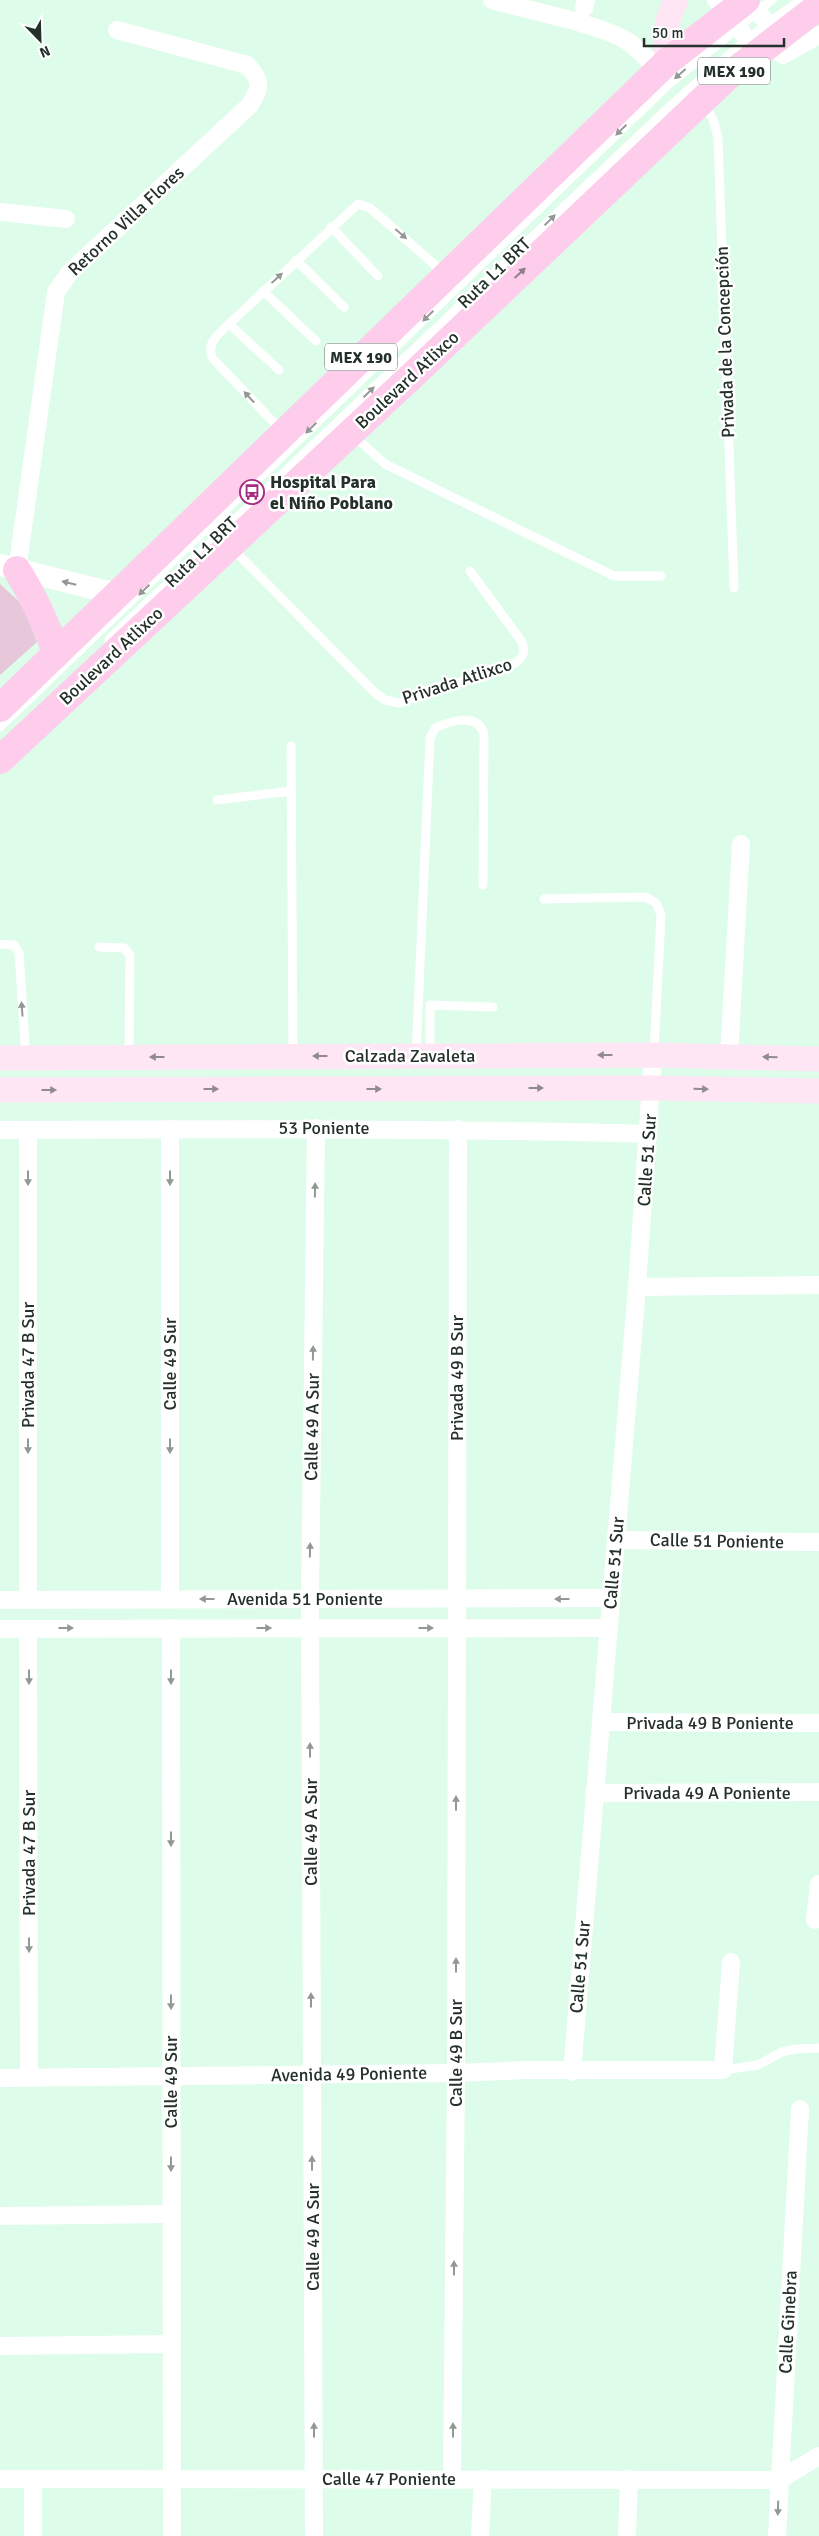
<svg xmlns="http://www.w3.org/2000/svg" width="819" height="2536" font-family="Signika,sans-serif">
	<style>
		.green { fill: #e7c7da }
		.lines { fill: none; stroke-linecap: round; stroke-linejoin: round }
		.service { stroke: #fff; stroke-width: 9 }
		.minor { stroke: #fff; stroke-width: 18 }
		.tertiary { stroke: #fff; stroke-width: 22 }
		.secondary { stroke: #fee6f5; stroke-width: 25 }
		.primary { stroke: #fdcdeb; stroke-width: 28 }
		.oneway { fill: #929894 }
		.oneway2 { fill: #907e8a }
		.oneway3 { fill: #918b90 }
		.labels { text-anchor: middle; stroke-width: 5; stroke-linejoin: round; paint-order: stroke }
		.shield { fill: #fff; stroke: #666e6a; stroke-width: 1 }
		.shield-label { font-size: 16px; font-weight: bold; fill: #24302a }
		.street-label { font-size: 18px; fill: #24302a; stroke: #fff }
		.poi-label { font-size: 18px; font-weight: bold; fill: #24302a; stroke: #fff; text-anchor: start }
	</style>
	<rect width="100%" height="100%" fill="#ddfcea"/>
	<!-- green -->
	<polygon class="green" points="0,584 23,605 37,642 0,675"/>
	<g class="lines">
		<!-- service -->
		<g class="service">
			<polyline points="704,102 714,122 718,138 734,588"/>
			<polyline points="331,227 378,276"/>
			<polyline points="296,260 344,307"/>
			<polyline points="263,291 316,341"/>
			<polyline points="229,324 279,370"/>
			<path d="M283,432L213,359C205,343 218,335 229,324L358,204L370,208L444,273"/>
			<polyline points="353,435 385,464 614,576 661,576"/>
			<path d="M231,547L374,692L385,700L399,703L515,663C524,657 525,652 522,642L470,571"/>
			<path d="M109,639L667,109C710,71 753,32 801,0"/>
			<polyline points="0,727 668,85 772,0"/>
			<polyline points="291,746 293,1056"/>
			<polyline points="217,800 292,791"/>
			<polyline points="544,899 646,897 656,903 661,915 654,1053"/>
			<polyline points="0,944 14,945 19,953 26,1057"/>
			<polyline points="99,947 124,948 130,955 129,1056"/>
			<polyline points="430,1054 430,1005 493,1007"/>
			<path d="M416,1056L430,738L435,728C451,721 477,712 484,734L483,885"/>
			<polyline points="723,2070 758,2065 782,2052 796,2049 819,2048"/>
		</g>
		<!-- minor -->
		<g class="minor">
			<path d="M492,0C530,11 587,21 622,38C637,46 648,60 659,72"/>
			<polyline points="716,0 748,40 769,44 783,55 819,35"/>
			<polyline points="748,0 768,24 769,44"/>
			<polyline points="584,8 586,0"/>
			<polyline points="0,212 66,219"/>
			<path d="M17,570L56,292L70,272L250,105C261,87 262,81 247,65L117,30"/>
			<polyline points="729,1056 741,844"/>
			<path d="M0,1130C216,1129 432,1128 648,1134"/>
			<polyline points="28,1130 28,1600"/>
			<polyline points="637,1287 819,1285"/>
			<polyline points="616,1540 819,1542"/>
			<polyline points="170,1599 170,1129"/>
			<polyline points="0,1600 611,1598"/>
			<polyline points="171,1628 172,2536"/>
			<polyline points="0,1629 609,1628"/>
			<polyline points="28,1629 29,2077"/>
			<polyline points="601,1722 819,1723"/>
			<polyline points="594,1793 819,1792"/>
			<polyline points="815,1920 819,1884"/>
			<polyline points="572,2072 637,1287 653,1055"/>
			<polyline points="0,2078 456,2073 525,2070 723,2070 731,1962"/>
			<polyline points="0,2216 171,2214"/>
			<polyline points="0,2346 171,2344"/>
			<polyline points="0,2479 779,2480"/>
			<polyline points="452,2479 456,2073 458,1129"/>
			<polyline points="779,2480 819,2456"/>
			<polyline points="33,2536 33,2479"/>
			<polyline points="314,2536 310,1599 316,1128"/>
			<polyline points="480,2536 483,2479"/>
			<polyline points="627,2536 629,2479"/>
			<polyline points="777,2536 800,2109"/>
		</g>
		<!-- tertiary -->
		<polyline class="tertiary" points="0,565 116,594"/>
		<!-- secondary -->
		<g class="secondary">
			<path d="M668,61C664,39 665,20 676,0"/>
			<polyline points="0,1058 653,1055 819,1059"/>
			<polyline points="0,1090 653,1088 819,1091"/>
		</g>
		<!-- primary -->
		<g class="primary">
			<path d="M17,570C34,598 47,623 56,654"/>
			<polyline points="0,708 668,61 746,0"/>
			<polyline points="0,760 415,373 727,77 819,6"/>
		</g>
	</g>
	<!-- one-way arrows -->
	<defs><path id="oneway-solid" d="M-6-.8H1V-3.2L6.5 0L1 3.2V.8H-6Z" transform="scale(1.25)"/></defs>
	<g class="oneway">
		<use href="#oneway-solid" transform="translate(680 74) rotate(139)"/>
		<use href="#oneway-solid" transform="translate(621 130) rotate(136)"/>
		<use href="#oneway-solid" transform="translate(550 220) rotate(-44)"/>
		<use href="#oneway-solid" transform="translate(401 234) rotate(41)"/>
		<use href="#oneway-solid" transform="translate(277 278) rotate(-43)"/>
		<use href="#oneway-solid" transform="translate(428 316) rotate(136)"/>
		<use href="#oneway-solid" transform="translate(369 392) rotate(-44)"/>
		<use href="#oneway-solid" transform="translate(249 397) rotate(-133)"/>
		<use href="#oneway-solid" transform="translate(311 428) rotate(136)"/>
		<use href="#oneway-solid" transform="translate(69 583) rotate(-166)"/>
		<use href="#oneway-solid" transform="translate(144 590) rotate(136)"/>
		<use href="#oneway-solid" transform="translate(22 1009) rotate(-94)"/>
		<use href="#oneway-solid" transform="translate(28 1178) rotate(90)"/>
		<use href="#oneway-solid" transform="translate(170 1178) rotate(90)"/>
		<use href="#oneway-solid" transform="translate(315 1190) rotate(-89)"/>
		<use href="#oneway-solid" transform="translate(313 1353) rotate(-89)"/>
		<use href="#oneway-solid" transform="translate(28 1446) rotate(90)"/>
		<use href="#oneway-solid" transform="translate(170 1446) rotate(90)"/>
		<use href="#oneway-solid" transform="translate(310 1550) rotate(-89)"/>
		<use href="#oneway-solid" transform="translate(207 1599) rotate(180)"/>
		<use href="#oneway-solid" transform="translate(562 1599) rotate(180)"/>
		<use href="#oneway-solid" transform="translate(66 1628)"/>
		<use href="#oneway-solid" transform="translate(264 1628)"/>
		<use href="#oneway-solid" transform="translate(426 1628)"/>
		<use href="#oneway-solid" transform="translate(29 1677) rotate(90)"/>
		<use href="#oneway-solid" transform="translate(171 1677) rotate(90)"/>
		<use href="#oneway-solid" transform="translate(310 1750) rotate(-90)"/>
		<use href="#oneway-solid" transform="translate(456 1803) rotate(-90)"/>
		<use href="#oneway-solid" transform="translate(171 1839) rotate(90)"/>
		<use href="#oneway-solid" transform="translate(29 1945) rotate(90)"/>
		<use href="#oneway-solid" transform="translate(456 1965) rotate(-90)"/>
		<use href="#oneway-solid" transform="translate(311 2000) rotate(-90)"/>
		<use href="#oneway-solid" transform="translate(171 2002) rotate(90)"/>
		<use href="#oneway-solid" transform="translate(312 2163) rotate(-90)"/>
		<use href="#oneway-solid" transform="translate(171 2164) rotate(90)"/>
		<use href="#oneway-solid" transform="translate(454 2268) rotate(-90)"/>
		<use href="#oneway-solid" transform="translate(314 2430) rotate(-90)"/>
		<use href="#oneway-solid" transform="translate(453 2430) rotate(-90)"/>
		<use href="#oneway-solid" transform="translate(778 2508) rotate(92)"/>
	</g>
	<use class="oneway2" href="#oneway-solid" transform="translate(520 273) rotate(-43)"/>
	<g class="oneway3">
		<use href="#oneway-solid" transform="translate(605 1055) rotate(180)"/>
		<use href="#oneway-solid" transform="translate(320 1056) rotate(180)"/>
		<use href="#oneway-solid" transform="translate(157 1057) rotate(180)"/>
		<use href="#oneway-solid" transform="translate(770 1057) rotate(-178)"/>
		<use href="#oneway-solid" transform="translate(536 1088)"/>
		<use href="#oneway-solid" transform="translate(211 1089)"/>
		<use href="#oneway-solid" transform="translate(374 1089)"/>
		<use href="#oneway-solid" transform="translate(701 1089) rotate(1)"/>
		<use href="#oneway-solid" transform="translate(49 1090)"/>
	</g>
	<!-- icons -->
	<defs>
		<symbol id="bus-ring" viewBox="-11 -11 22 22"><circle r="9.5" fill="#fff" stroke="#a62d82" stroke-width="1.5"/><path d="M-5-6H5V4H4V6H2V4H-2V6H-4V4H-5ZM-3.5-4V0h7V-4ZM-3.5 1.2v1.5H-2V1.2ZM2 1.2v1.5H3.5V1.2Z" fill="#a62d82"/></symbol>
	</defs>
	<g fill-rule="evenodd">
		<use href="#bus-ring" x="238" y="478" width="28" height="28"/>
	</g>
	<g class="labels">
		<!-- shield labels -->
		<g class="shield">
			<rect x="698" y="57.5" width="72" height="27" rx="4"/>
			<rect x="325" y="343.5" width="72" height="27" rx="4"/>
		</g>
		<g class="shield-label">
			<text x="734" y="77">MEX 190</text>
			<text x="361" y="363">MEX 190</text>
		</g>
		<!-- street labels -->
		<g class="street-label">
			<text transform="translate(126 221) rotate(-43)" y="6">Retorno Villa Flores</text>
			<text transform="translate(494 273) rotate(-44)" y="6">Ruta L1 BRT</text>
			<text transform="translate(725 342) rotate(-92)" y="6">Privada de la Concepción</text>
			<text transform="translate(407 380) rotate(-43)" y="6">Boulevard Atlixco</text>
			<text transform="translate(201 552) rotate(-44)" y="6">Ruta L1 BRT</text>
			<text transform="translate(111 656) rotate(-43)" y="6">Boulevard Atlixco</text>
			<text transform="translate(457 681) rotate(-18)" y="6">Privada Atlixco</text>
			<text x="410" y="1062">Calzada Zavaleta</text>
			<text x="324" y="1134">53 Poniente</text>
			<text transform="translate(647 1160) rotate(-86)" y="6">Calle 51 Sur</text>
			<text transform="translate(170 1364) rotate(-90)" y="6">Calle 49 Sur</text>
			<text transform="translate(28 1365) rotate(-90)" y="6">Privada 47 B Sur</text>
			<text transform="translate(457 1378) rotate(-90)" y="6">Privada 49 B Sur</text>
			<text transform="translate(312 1427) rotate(-89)" y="6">Calle 49 A Sur</text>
			<text transform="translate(717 1541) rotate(1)" y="6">Calle 51 Poniente</text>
			<text transform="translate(614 1563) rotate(-85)" y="6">Calle 51 Sur</text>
			<text x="305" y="1605">Avenida 51 Poniente</text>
			<text x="710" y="1729">Privada 49 B Poniente</text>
			<text x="707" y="1799">Privada 49 A Poniente</text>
			<text transform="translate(311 1832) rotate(-90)" y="6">Calle 49 A Sur</text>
			<text transform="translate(29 1853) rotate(-90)" y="6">Privada 47 B Sur</text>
			<text transform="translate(580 1967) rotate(-85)" y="6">Calle 51 Sur</text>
			<text transform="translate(456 2053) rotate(-90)" y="6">Calle 49 B Sur</text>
			<text transform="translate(349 2074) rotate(-1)" y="6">Avenida 49 Poniente</text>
			<text transform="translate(171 2082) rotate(-90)" y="6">Calle 49 Sur</text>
			<text transform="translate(313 2237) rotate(-90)" y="6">Calle 49 A Sur</text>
			<text transform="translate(788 2322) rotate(-87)" y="6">Calle Ginebra</text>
			<text x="389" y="2485">Calle 47 Poniente</text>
		</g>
		<!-- poi labels -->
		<g class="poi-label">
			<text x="270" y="488">Hospital Para<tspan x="270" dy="21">el Niño Poblano</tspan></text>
		</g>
	</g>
	<!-- north arrow -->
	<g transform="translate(40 40) rotate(157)" stroke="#ffffff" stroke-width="4" paint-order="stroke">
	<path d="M0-4L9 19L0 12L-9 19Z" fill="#24302a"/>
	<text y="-8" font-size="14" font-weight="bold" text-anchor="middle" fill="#24302a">N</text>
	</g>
	<!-- scale -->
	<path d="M644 38v8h140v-8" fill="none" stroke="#24302a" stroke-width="2.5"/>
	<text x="652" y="38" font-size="15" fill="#24302a" stroke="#ffffff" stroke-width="4" paint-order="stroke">50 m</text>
</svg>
